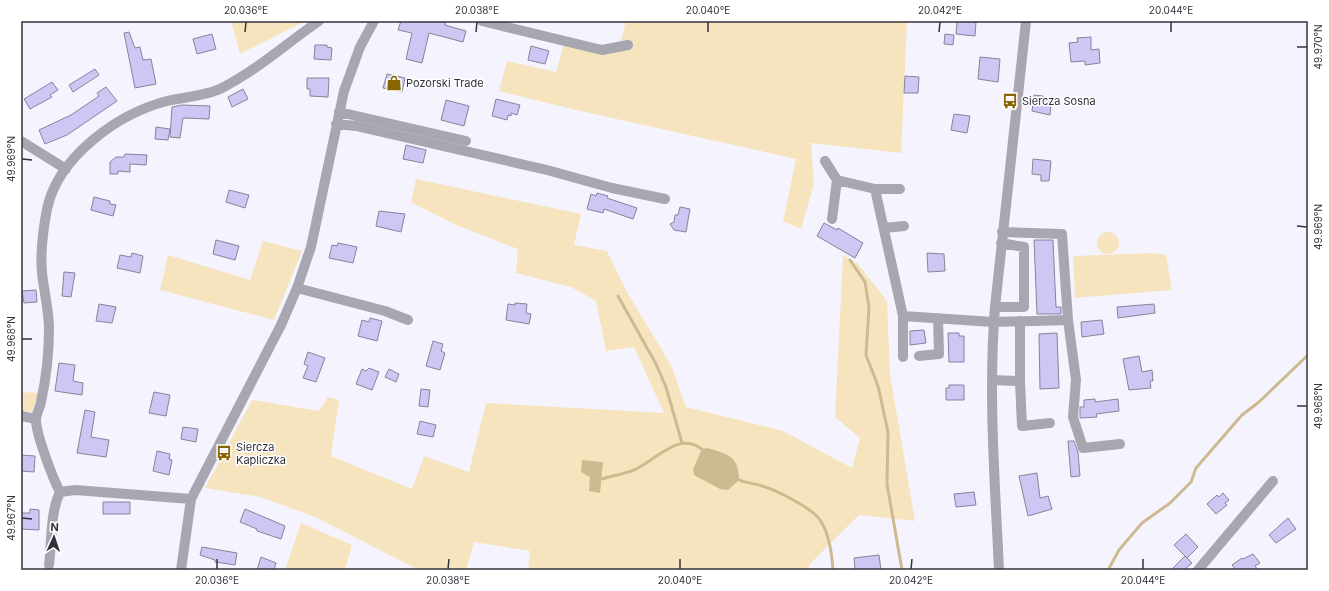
<svg xmlns="http://www.w3.org/2000/svg" width="1329" height="591" font-family="Inter,sans-serif">
  <style>
    .green { fill: #f6e4bf }
    .water { fill: #ceba90 }
    .lines { fill: none; stroke-linecap: round; stroke-linejoin: round }
    .stream { stroke: #ceba90; stroke-width: 3 }
    .building { fill: #ccc7f3; stroke: #86839a }
    .minor { stroke: #a7a6b1; stroke-width: 10 }
    .ticks { fill: none; stroke: #33323c; stroke-width: 1.5 }
    .labels { text-anchor: middle; dominant-baseline: central; stroke-width: 3; stroke-linejoin: round; paint-order: stroke }
    .poi-label { font-size: 11px; fill: #33323c; stroke: #fff; text-anchor: start }
    .neatline { fill: none; stroke: #33323c; stroke-width: 1.5 }
    .ticks-label { font-size: 10px; text-anchor: middle; fill: #33323c }
  </style>
  <rect width="100%" height="100%" fill="#f5f4fe"/>
  <path class="green" d="M 231,21 L 303,21 L 303,22 L 240,54 Z
    M 626,21 L 907,21 L 901,153 L 811,143 L 814,184 L 801,229 L 783,221 L 796,159 L 576,110 L 499,91 L 507,61 L 556,72 L 565,40 L 618,52 Z
    M 416,179 L 581,214 L 574,245 L 607,251 L 627,292 L 671,365 L 686,407 L 783,431 L 852,468 L 860,438 L 835,417 L 843,255 L 858,264 L 887,301 L 890,374 L 915,521 L 859,515 L 809,565 L 809,570 L 528,570 L 530,551 L 474,542 L 466,570 L 419,570 L 315,517 L 260,497 L 205,488 L 252,400 L 319,411 L 328,397 L 339,400 L 331,456 L 412,489 L 424,456 L 469,472 L 486,403 L 664,413 L 634,347 L 606,351 L 596,301 L 571,287 L 516,273 L 518,249 L 456,225 L 411,202 Z
    M1097 243a11 11 0 1 1 22 0a11 11 0 1 1-22 0Z
    M 263,241 L 302,251 L 274,320 L 160,290 L 168,255 L 250,280 Z
    M 1153,253 L 1166,255 L 1172,290 L 1075,298 L 1073,256 Z
    M 21,392 L 39,393 L 32,412 L 21,411 Z
    M 301,523 L 352,545 L 345,570 L 285,570 Z"/>
  <path class="water" d="M 707,448 C 728,454 739,456 739,480 L 728,490 L 720,489 L 694,475 L 693,469 L 702,449 Z
    M 582,460 L 603,462 L 600,493 L 589,491 L 590,477 L 581,472 Z"/>
  <g class="lines">
    <path class="stream" d="M 850,260 L 865,282 L 869,307 L 866,355 L 878,386 L 888,432 L 887,484 L 902,570
      M 618,296 L 656,364 L 666,387 L 682,443
      M 736,478 C 741,483 755,483 762,486 C 776,490 812,508 820,520 C 829,533 832,554 833,570
      M 602,479 C 613,475 628,474 638,468 C 659,457 681,430 704,451
      M 1108,570 L 1119,550 L 1142,523 L 1170,503 L 1191,482 L 1196,468 L 1242,415 L 1259,402 L 1308,355"/>
  </g>
  <path class="building" d="M 401,21 L 446,21 L 445,25 L 466,31 L 463,42 L 429,33 L 422,63 L 406,59 L 412,33 L 398,30 Z
    M 957,21 L 976,22 L 975,36 L 956,34 Z
    M 129,32 L 135,48 L 140,47 L 143,60 L 151,59 L 156,84 L 135,88 L 124,33 Z
    M 212,34 L 216,49 L 197,54 L 193,39 Z
    M 945,34 L 954,35 L 953,45 L 944,44 Z
    M 1091,37 L 1091,50 L 1099,49 L 1100,63 L 1085,65 L 1085,61 L 1071,62 L 1069,43 L 1078,42 L 1077,38 Z
    M 315,45 L 327,45 L 327,47 L 332,48 L 331,60 L 314,59 Z
    M 531,46 L 549,51 L 545,64 L 528,60 Z
    M 980,57 L 1000,59 L 998,82 L 978,79 Z
    M 95,69 L 99,75 L 73,92 L 69,85 Z
    M 387,74 L 405,78 L 402,92 L 383,88 Z
    M 905,76 L 919,77 L 918,93 L 904,93 Z
    M 307,78 L 329,78 L 328,97 L 310,96 L 310,89 L 307,89 Z
    M 52,82 L 58,90 L 50,95 L 52,97 L 30,109 L 24,99 Z
    M 106,87 L 117,101 L 67,135 L 45,144 L 39,130 L 71,115 L 99,96 L 97,93 Z
    M 243,89 L 248,99 L 232,107 L 228,97 Z
    M 1034,95 L 1043,96 L 1045,98 L 1045,101 L 1051,102 L 1050,115 L 1032,111 Z
    M 496,99 L 520,105 L 517,115 L 511,113 L 511,116 L 508,115 L 507,120 L 492,116 Z
    M 446,100 L 469,106 L 464,126 L 441,120 Z
    M 182,105 L 210,106 L 209,119 L 183,118 L 180,138 L 170,137 L 172,107 Z
    M 954,114 L 970,116 L 967,133 L 951,130 Z
    M 156,127 L 170,129 L 168,140 L 155,139 Z
    M 406,145 L 426,150 L 423,163 L 403,159 Z
    M 125,154 L 147,155 L 146,165 L 130,164 L 130,172 L 118,171 L 118,174 L 110,174 L 110,162 L 116,157 L 124,157 Z
    M 1033,159 L 1051,161 L 1049,181 L 1041,181 L 1041,175 L 1032,174 Z
    M 229,190 L 249,195 L 245,208 L 226,202 Z
    M 597,193 L 608,196 L 607,198 L 637,208 L 633,219 L 604,209 L 603,213 L 587,209 L 591,194 L 596,196 Z
    M 94,197 L 110,201 L 110,204 L 116,205 L 113,216 L 91,210 Z
    M 680,207 L 690,209 L 686,232 L 674,230 L 670,224 L 674,222 L 675,215 L 678,215 Z
    M 379,211 L 405,214 L 401,232 L 376,226 Z
    M 824,223 L 837,230 L 838,228 L 863,243 L 855,258 L 817,236 Z
    M 216,240 L 239,246 L 235,260 L 213,254 Z
    M 1034,240 L 1053,240 L 1056,307 L 1061,307 L 1061,314 L 1037,314 Z
    M 338,243 L 357,247 L 353,263 L 329,258 L 332,245 L 337,246 Z
    M 132,253 L 143,256 L 140,273 L 117,268 L 120,255 L 131,257 Z
    M 927,253 L 944,254 L 945,271 L 928,272 Z
    M 64,272 L 75,273 L 71,297 L 62,296 Z
    M 36,290 L 37,302 L 24,303 L 22,291 Z
    M 515,303 L 527,304 L 526,313 L 531,314 L 529,324 L 506,320 L 508,304 L 515,305 Z
    M 99,304 L 116,307 L 112,323 L 96,321 Z
    M 1154,304 L 1155,313 L 1118,318 L 1117,307 Z
    M 370,318 L 382,321 L 377,341 L 358,336 L 362,320 L 369,322 Z
    M 1102,320 L 1104,334 L 1082,337 L 1081,322 Z
    M 924,330 L 926,343 L 910,345 L 910,331 Z
    M 948,333 L 959,333 L 959,336 L 964,336 L 964,362 L 949,362 Z
    M 1057,333 L 1059,388 L 1040,389 L 1039,334 Z
    M 433,341 L 443,344 L 441,351 L 445,353 L 440,370 L 426,366 Z
    M 308,352 L 325,358 L 316,382 L 303,378 L 308,366 L 304,364 Z
    M 1139,356 L 1142,372 L 1152,370 L 1153,381 L 1150,381 L 1151,388 L 1129,390 L 1123,359 Z
    M 59,363 L 75,365 L 73,381 L 83,383 L 82,395 L 55,391 Z
    M 369,368 L 379,372 L 372,390 L 356,384 L 362,369 L 366,371 Z
    M 389,369 L 399,374 L 396,382 L 385,377 Z
    M 949,385 L 964,385 L 964,400 L 946,400 L 946,388 L 949,388 Z
    M 421,389 L 430,390 L 428,407 L 419,406 Z
    M 154,392 L 170,395 L 166,416 L 149,413 Z
    M 1095,399 L 1095,402 L 1118,399 L 1119,411 L 1096,414 L 1097,417 L 1080,418 L 1080,407 L 1084,407 L 1084,400 Z
    M 85,410 L 95,412 L 91,437 L 109,440 L 106,457 L 77,453 Z
    M 420,421 L 436,425 L 433,437 L 417,434 Z
    M 183,427 L 198,429 L 196,442 L 181,439 Z
    M 1068,441 L 1074,441 L 1078,452 L 1080,476 L 1071,477 Z
    M 157,451 L 170,454 L 169,459 L 172,460 L 169,475 L 153,471 Z
    M 21,455 L 35,456 L 34,472 L 21,471 Z
    M 1037,473 L 1040,498 L 1048,496 L 1052,509 L 1028,516 L 1019,476 Z
    M 974,492 L 976,505 L 956,507 L 954,494 Z
    M 1223,493 L 1229,500 L 1225,503 L 1227,505 L 1216,514 L 1207,504 L 1217,495 L 1219,497 Z
    M 103,502 L 130,502 L 130,514 L 103,514 Z
    M 30,509 L 39,510 L 39,530 L 21,529 L 21,513 L 30,513 Z
    M 245,509 L 285,526 L 281,539 L 257,531 L 257,529 L 240,522 Z
    M 1288,518 L 1296,529 L 1276,543 L 1269,535 Z
    M 1186,534 L 1198,547 L 1187,558 L 1174,545 Z
    M 202,547 L 237,553 L 235,565 L 215,562 L 215,560 L 200,555 Z
    M 1253,554 L 1260,563 L 1255,566 L 1258,570 L 1236,570 L 1232,565 L 1242,558 L 1243,559 Z
    M 879,555 L 881,570 L 855,570 L 854,558 Z
    M 1185,556 L 1192,563 L 1184,570 L 1171,570 Z
    M 261,557 L 276,563 L 274,570 L 257,570 Z"/>
  <g class="lines">
    <path class="minor" d="M 482,21 L 602,50 L 628,45
      M 339,112 L 466,141
      M 336,124 L 356,126 L 547,170 L 612,188 L 665,199
      M 21,141 L 66,169
      M 825,161 L 837,180
      M 875,189 L 900,189
      M 832,219 L 837,180 L 875,189 L 903,316 L 993,322 L 1068,320 L 1062,234 L 1002,232
      M 884,228 L 904,226
      M 297,288 L 385,311 L 408,320
      M 995,307 L 1024,307 L 1024,247 L 1001,243
      M 1068,320 L 1076,380 L 1073,417 L 1083,448 L 1120,444
      M 919,356 L 939,354 L 938,318
      M 903,357 L 903,316
      M 992,380 L 1020,381 L 1020,321
      M 1020,381 L 1022,426 L 1050,423
      M 21,416 L 36,419
      M 191,499 L 75,490 L 60,492 C 53,479 36,434 36,420 C 36,414 40,408 41,402 C 46,379 49,353 49,329 C 49,310 44,292 42,273 C 40,252 43,230 47,209 C 58,157 117,114 167,101 C 184,97 206,96 222,88 C 257,70 287,43 319,21
      M 49,565 C 52,541 50,513 60,492
      M 181,570 L 191,499 L 281,325 L 297,288 L 311,247 L 344,91 L 360,47 L 374,21
      M 999,570 C 995,482 988,394 995,307 L 1026,21
      M 1198,570 L 1273,481"/>
  </g>
  <path class="ticks" d="M 245,32 L 246,22M 476,32 L 477,22M 708,32 L 708,22M 939,32 L 940,22M 1171,32 L 1171,22M 1297,47 L 1307,47M 22,159 L 32,160M 1297,226 L 1307,227M 22,339 L 32,339M 1297,406 L 1307,406M 22,518 L 32,519M 217,569 L 217,559M 448,569 L 449,559M 680,569 L 680,559M 911,569 L 912,559M 1143,569 L 1143,559"/>
  <defs>
    <symbol id="shop-bare" viewBox="-9 -9 18 18"><path d="M-5-2.5h2.3a2.7 3.5 0 0 1 5.4 0H5L5.5 6h-11ZM-1.5-2.5h3a1.5 2.3 0 0 0-3 0Z" fill="#876500" stroke="#fff" stroke-width="2.5" paint-order="stroke"/></symbol>
    <symbol id="bus-bare" viewBox="-9 -9 18 18"><path d="M-5-6H5V4H4V6H2V4H-2V6H-4V4H-5ZM-3.5-4V0h7V-4ZM-3.5 1.2v1.5H-2V1.2ZM2 1.2v1.5H3.5V1.2Z" fill="#876500" stroke="#fff" stroke-width="2.5" paint-order="stroke"/></symbol>
  </defs>
  <g fill-rule="evenodd">
    <use href="#shop-bare" x="383" y="72" width="22" height="22"/>
    <use href="#bus-bare" x="999" y="90" width="22" height="22"/>
    <use href="#bus-bare" x="213" y="442" width="22" height="22"/>
  </g>
  <g class="labels">
    <g class="poi-label">
      <text x="406" y="83">Pozorski Trade</text>
      <text x="1022" y="101">Siercza Sosna</text>
      <text x="236" y="447">Siercza<tspan x="236" dy="13">Kapliczka</tspan></text>
    </g>
  </g>
  <rect width="1329" height="591" fill="none" stroke="#ffffff" stroke-width="44"/>
  <g transform="translate(54 537) rotate(3)" stroke="#ffffff" stroke-width="3" paint-order="stroke">
  <path d="M0-3L7 15L0 10L-7 15Z" fill="#33323c"/>
  <text y="-6" font-size="11" font-weight="bold" text-anchor="middle" fill="#33323c">N</text>
  </g>
  <rect x="22" y="22" width="1285" height="547" class="neatline"/>
  <g class="ticks-label">
    <text x="246" y="14">20.036°E</text>
    <text x="477" y="14">20.038°E</text>
    <text x="708" y="14">20.040°E</text>
    <text x="940" y="14">20.042°E</text>
    <text x="1171" y="14">20.044°E</text>
    <text transform="translate(1318 47) rotate(-90)" y="4">49.970°N</text>
    <text transform="translate(11 159) rotate(-90)" y="4">49.969°N</text>
    <text transform="translate(1318 227) rotate(-90)" y="4">49.969°N</text>
    <text transform="translate(11 339) rotate(-90)" y="4">49.968°N</text>
    <text transform="translate(1318 406) rotate(-90)" y="4">49.968°N</text>
    <text transform="translate(11 518) rotate(-90)" y="4">49.967°N</text>
    <text x="217" y="584">20.036°E</text>
    <text x="448" y="584">20.038°E</text>
    <text x="680" y="584">20.040°E</text>
    <text x="911" y="584">20.042°E</text>
    <text x="1143" y="584">20.044°E</text>
  </g>
</svg>
